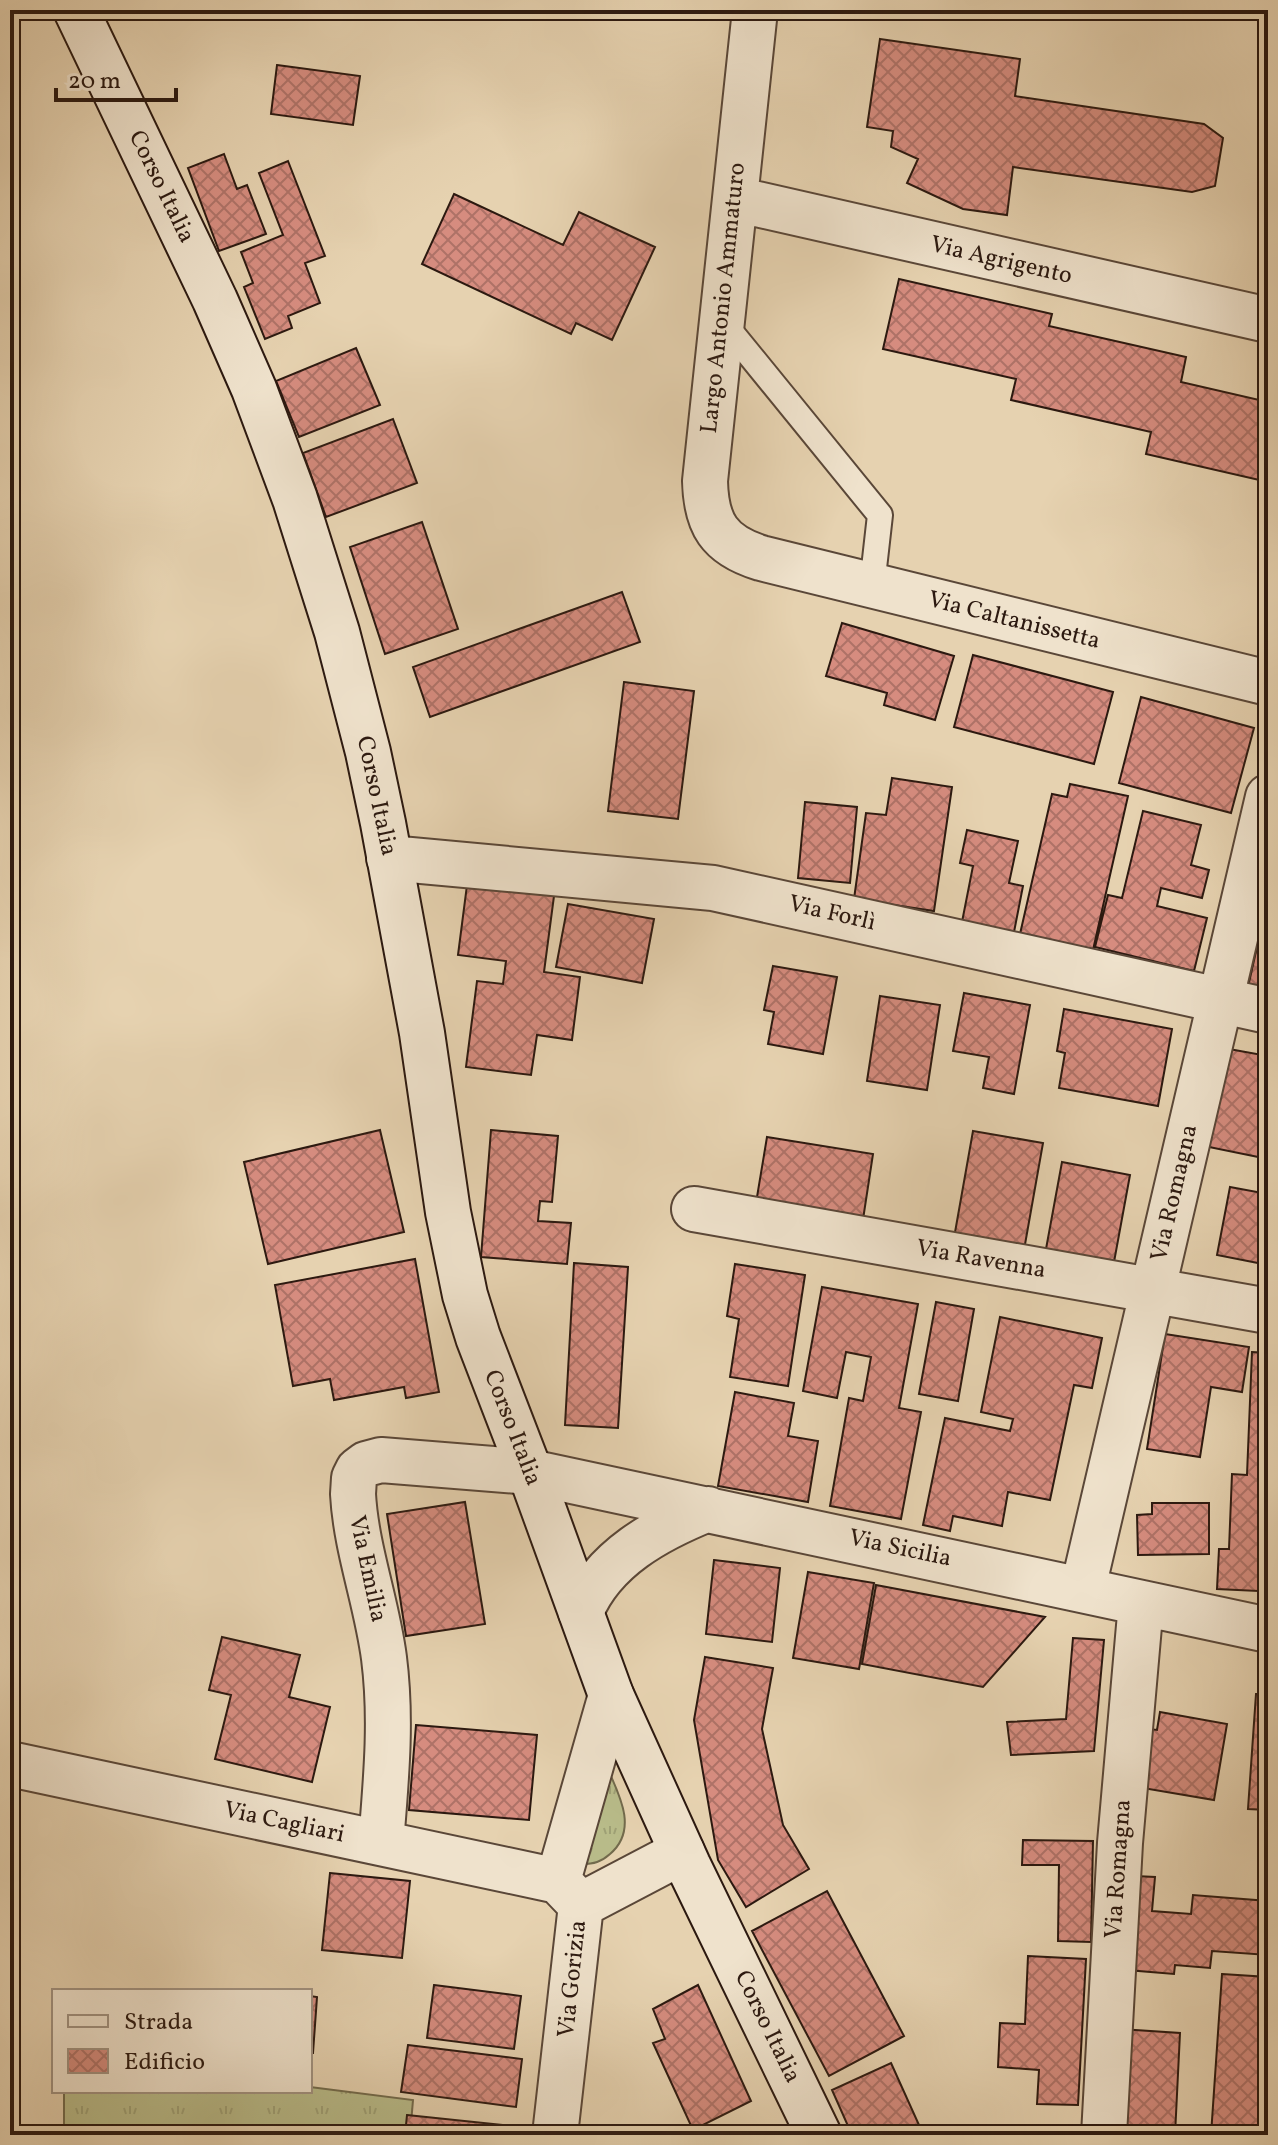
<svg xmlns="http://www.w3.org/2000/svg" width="1278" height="2145" font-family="Vollkorn,serif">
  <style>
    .grass { fill: url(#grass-tufts); stroke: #726a4c; stroke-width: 2 }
    .building { fill: url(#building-cross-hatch); stroke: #2c1910; stroke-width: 2 }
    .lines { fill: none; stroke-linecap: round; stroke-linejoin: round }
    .lane-casing { stroke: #5a4738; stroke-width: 28 }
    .street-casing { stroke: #5a4738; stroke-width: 48 }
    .secondary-casing { stroke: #2c1910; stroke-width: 48 }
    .lane { stroke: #efe2cc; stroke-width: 24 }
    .street { stroke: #efe2cc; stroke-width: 44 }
    .secondary { stroke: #efe2cc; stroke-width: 44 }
    .labels { text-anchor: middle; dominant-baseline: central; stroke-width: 7; stroke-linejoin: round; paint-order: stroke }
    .street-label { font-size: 24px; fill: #2c1910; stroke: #efe2cc }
  </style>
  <defs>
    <pattern id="grass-tufts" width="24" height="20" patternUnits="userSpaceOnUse" patternTransform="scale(2)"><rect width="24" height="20" fill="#b8bb89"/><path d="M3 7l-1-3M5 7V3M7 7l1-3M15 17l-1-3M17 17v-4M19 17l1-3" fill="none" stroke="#9ea075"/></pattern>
    <pattern id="building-cross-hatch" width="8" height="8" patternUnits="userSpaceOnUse" patternTransform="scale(2)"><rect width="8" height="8" fill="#d68c7f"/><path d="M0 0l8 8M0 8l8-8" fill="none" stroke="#ae7267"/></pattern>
  </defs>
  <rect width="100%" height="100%" fill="#e6d2b0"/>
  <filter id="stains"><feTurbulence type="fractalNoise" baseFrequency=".0025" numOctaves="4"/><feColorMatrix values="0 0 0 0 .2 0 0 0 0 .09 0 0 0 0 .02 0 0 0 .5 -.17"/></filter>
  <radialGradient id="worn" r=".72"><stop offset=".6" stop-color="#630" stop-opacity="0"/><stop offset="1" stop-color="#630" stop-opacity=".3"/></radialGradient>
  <path class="grass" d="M 602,1756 C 614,1786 642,1827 610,1854 C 601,1862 594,1864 582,1864 Z
    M 310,2087 L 413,2100 L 410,2135 L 64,2135 L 64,2091 L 310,2091 Z"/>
  <path class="building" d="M 880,39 L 1020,59 L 1015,96 L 1204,124 L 1223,138 L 1215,186 L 1192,192 L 1013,167 L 1007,215 L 963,209 L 907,183 L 918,159 L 891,147 L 893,131 L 867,127 Z
    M 277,65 L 360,76 L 353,125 L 271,114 Z
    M 224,154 L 237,189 L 247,185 L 266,234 L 219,251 L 188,168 Z
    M 288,161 L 325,256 L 305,263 L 320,303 L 288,316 L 292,328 L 265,339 L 244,287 L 253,283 L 241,252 L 283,235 L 259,173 Z
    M 454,194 L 563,245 L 579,212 L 655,247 L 612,340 L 576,323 L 571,334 L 422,264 Z
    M 899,279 L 1052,314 L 1049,326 L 1186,357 L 1181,382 L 1268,402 L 1268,482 L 1146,454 L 1151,432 L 1011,400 L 1016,379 L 883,349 Z
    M 356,348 L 380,405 L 299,437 L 276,381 Z
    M 393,419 L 417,483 L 326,517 L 303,453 Z
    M 422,522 L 458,629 L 385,654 L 350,547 Z
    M 622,592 L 640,642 L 430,717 L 413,667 Z
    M 842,623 L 954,656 L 935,720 L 884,705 L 887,693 L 826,676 Z
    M 973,655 L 1113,692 L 1094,764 L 954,727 Z
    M 624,682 L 694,691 L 678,819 L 608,811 Z
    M 1141,697 L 1254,728 L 1231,813 L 1119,783 Z
    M 892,778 L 952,787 L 934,911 L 854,899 L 866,813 L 886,815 Z
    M 1070,784 L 1128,796 L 1093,950 L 1020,934 L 1052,794 L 1067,797 Z
    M 805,802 L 857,807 L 850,883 L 798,878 Z
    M 1143,811 L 1201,825 L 1191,865 L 1209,870 L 1202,898 L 1161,888 L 1157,906 L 1207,918 L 1194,971 L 1095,947 L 1108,895 L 1122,898 Z
    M 967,830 L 1018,841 L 1009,883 L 1023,886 L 1014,932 L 962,922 L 973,866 L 960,863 Z
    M 467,885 L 554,896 L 544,972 L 580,977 L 572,1040 L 537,1035 L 531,1075 L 466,1067 L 477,981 L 503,984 L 506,961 L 458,955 Z
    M 1268,898 L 1268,991 L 1248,987 Z
    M 568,904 L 654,919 L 642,983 L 556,967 Z
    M 773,966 L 837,977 L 823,1054 L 768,1044 L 774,1012 L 764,1010 Z
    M 964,993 L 1030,1005 L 1014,1094 L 983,1088 L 989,1057 L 953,1051 Z
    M 880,996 L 940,1005 L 927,1090 L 867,1081 Z
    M 1064,1009 L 1172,1029 L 1158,1106 L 1059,1088 L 1065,1053 L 1057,1051 Z
    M 1229,1049 L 1268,1056 L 1268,1159 L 1209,1147 Z
    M 380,1130 L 404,1232 L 268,1264 L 244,1162 Z
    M 491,1130 L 558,1136 L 552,1202 L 540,1201 L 538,1221 L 571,1223 L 567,1264 L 481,1257 Z
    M 973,1131 L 1043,1143 L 1024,1250 L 954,1238 Z
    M 767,1137 L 873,1154 L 862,1226 L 755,1209 Z
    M 1062,1162 L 1130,1175 L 1114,1262 L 1046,1249 Z
    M 1230,1187 L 1268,1194 L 1268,1265 L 1217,1255 Z
    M 415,1259 L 439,1392 L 406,1398 L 404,1387 L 334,1400 L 330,1379 L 293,1386 L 275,1285 Z
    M 574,1263 L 628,1267 L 618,1428 L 565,1425 Z
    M 735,1264 L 805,1275 L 788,1386 L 730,1377 L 739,1319 L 727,1316 Z
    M 822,1287 L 918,1304 L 899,1408 L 921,1412 L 901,1519 L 830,1506 L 849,1398 L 863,1401 L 871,1357 L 846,1352 L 837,1398 L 803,1391 Z
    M 936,1302 L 974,1309 L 958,1401 L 919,1394 Z
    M 1000,1317 L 1102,1338 L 1092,1388 L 1074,1385 L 1050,1500 L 1008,1492 L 1002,1526 L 953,1516 L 950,1531 L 923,1525 L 945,1418 L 1010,1431 L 1013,1419 L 981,1412 Z
    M 1165,1334 L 1249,1347 L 1242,1392 L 1211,1387 L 1200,1457 L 1147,1449 Z
    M 1252,1352 L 1268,1353 L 1268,1494 L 1262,1494 L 1258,1591 L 1217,1589 L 1219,1549 L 1229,1549 L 1232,1474 L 1247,1475 Z
    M 735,1392 L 794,1403 L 788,1436 L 818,1441 L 808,1502 L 718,1486 Z
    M 465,1502 L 485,1624 L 406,1636 L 387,1514 Z
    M 1152,1503 L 1209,1503 L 1209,1554 L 1138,1555 L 1137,1515 L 1152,1514 Z
    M 714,1560 L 780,1568 L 772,1642 L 706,1634 Z
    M 808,1572 L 874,1583 L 859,1669 L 793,1658 Z
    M 876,1585 L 1045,1617 L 983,1687 L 862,1664 Z
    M 222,1637 L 300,1655 L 289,1697 L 330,1707 L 312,1782 L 215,1759 L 231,1695 L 209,1690 Z
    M 1073,1638 L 1104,1640 L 1094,1751 L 1011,1755 L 1007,1722 L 1066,1719 Z
    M 705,1657 L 773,1668 L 762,1729 L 783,1825 L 809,1869 L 746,1907 L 718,1860 L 694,1720 Z
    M 1256,1694 L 1268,1694 L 1268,1810 L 1248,1809 Z
    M 1160,1712 L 1227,1724 L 1214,1800 L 1131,1786 L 1142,1728 L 1157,1730 Z
    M 416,1725 L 537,1735 L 529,1820 L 409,1810 Z
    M 1023,1840 L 1093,1841 L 1091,1942 L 1058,1941 L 1059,1865 L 1022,1865 Z
    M 330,1873 L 410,1881 L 402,1958 L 322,1950 Z
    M 1135,1876 L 1155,1877 L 1152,1911 L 1191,1914 L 1193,1895 L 1268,1901 L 1268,1955 L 1212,1951 L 1210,1968 L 1175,1965 L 1174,1974 L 1127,1970 Z
    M 827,1891 L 904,2036 L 829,2076 L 752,1931 Z
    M 1028,1956 L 1086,1959 L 1078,2105 L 1037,2104 L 1039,2070 L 998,2067 L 1000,2023 L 1025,2024 Z
    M 1222,1974 L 1268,1977 L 1268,2135 L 1211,2135 Z
    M 434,1985 L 521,1996 L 514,2049 L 427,2038 Z
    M 698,1985 L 751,2101 L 693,2130 L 653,2043 L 665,2039 L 653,2009 Z
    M 310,1996 L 317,1997 L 313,2053 L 310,2053 Z
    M 1120,2029 L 1180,2033 L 1175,2135 L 1115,2135 Z
    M 408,2045 L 522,2059 L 516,2107 L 401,2092 Z
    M 891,2063 L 919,2125 L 897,2135 L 852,2135 L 832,2090 Z
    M 407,2115 L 513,2126 L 512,2135 L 405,2135 Z
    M 1040,2128 L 1075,2128 L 1075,2135 L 1040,2135 Z"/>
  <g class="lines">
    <defs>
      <path id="lane" d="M 722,321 L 880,515 L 872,586"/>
      <path id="street" d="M 755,10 L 705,481 C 706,524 719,545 761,558 L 1268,683
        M 735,199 L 1268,320
        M 389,858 L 713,888 L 1268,1011
        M 694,1209 L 1268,1311
        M 1083,1588 L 1268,797
        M 581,1612 C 603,1558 658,1529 708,1509
        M 10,1764 L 558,1881
        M 381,1843 C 386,1781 392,1720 384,1658 C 377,1603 356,1549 353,1494 L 354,1478 L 358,1470 L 366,1464 L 381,1460 L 530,1472 L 1268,1630
        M 581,1905 L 682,1852
        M 555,2135 L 581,1905 L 558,1881 L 611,1695
        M 1104,2135 L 1120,1843 L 1141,1603"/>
      <path id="secondary" d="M 76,10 L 215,300 L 254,389 L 295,499 L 337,632 L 368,752 L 383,823 L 422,1033 L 448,1212 L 465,1295 L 478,1337 L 530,1472 L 611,1695 L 688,1865 L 819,2135"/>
    </defs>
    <use href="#lane" class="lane-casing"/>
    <use href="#street" class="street-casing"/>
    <use href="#secondary" class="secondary-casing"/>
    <use href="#lane" class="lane"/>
    <use href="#street" class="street"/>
    <use href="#secondary" class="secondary"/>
  </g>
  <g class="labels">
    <g class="street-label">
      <text transform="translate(161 187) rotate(64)">Corso Italia</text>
      <text transform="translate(1001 261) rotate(13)">Via Agrigento</text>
      <text transform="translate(724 298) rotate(-84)">Largo Antonio Ammaturo</text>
      <text transform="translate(1014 621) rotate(14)">Via Caltanissetta</text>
      <text transform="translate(376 796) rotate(78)">Corso Italia</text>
      <text transform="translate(832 914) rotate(13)">Via Forlì</text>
      <text transform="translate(1175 1193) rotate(-77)">Via Romagna</text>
      <text transform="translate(981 1260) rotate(10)">Via Ravenna</text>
      <text transform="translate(512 1428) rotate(69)">Corso Italia</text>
      <text transform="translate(900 1549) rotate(12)">Via Sicilia</text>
      <text transform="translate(367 1569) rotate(78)">Via Emilia</text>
      <text transform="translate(284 1823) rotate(12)">Via Cagliari</text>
      <text transform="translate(1119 1869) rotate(-86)">Via Romagna</text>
      <text transform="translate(573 1979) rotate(-84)">Via Gorizia</text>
      <text transform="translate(767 2027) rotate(64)">Corso Italia</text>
    </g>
  </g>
  <rect width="1278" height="2145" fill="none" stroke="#e6d2b0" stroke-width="40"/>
  <rect x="12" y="12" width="1254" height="2121" fill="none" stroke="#2c1910" stroke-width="4"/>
  <rect x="20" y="20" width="1238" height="2105" fill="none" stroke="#2c1910" stroke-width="2"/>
  <rect x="52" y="1989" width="260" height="104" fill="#efe2cc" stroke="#a19281" stroke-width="2"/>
  <rect x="68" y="2015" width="40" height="12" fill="#efe2cc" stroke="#a19281" stroke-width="2"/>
  <text x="124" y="2029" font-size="24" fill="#2c1910">Strada</text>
  <rect x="68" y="2049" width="40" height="24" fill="url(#building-cross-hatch)" stroke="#a19281" stroke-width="2"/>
  <text x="124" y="2069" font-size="24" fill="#2c1910">Edificio</text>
  <path d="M56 88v12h120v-12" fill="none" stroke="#2c1910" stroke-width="4"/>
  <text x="68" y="88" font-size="24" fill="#2c1910" stroke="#efe2cc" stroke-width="6" paint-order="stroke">20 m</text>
  <rect width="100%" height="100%" filter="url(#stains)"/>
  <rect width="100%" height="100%" fill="url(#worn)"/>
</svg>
